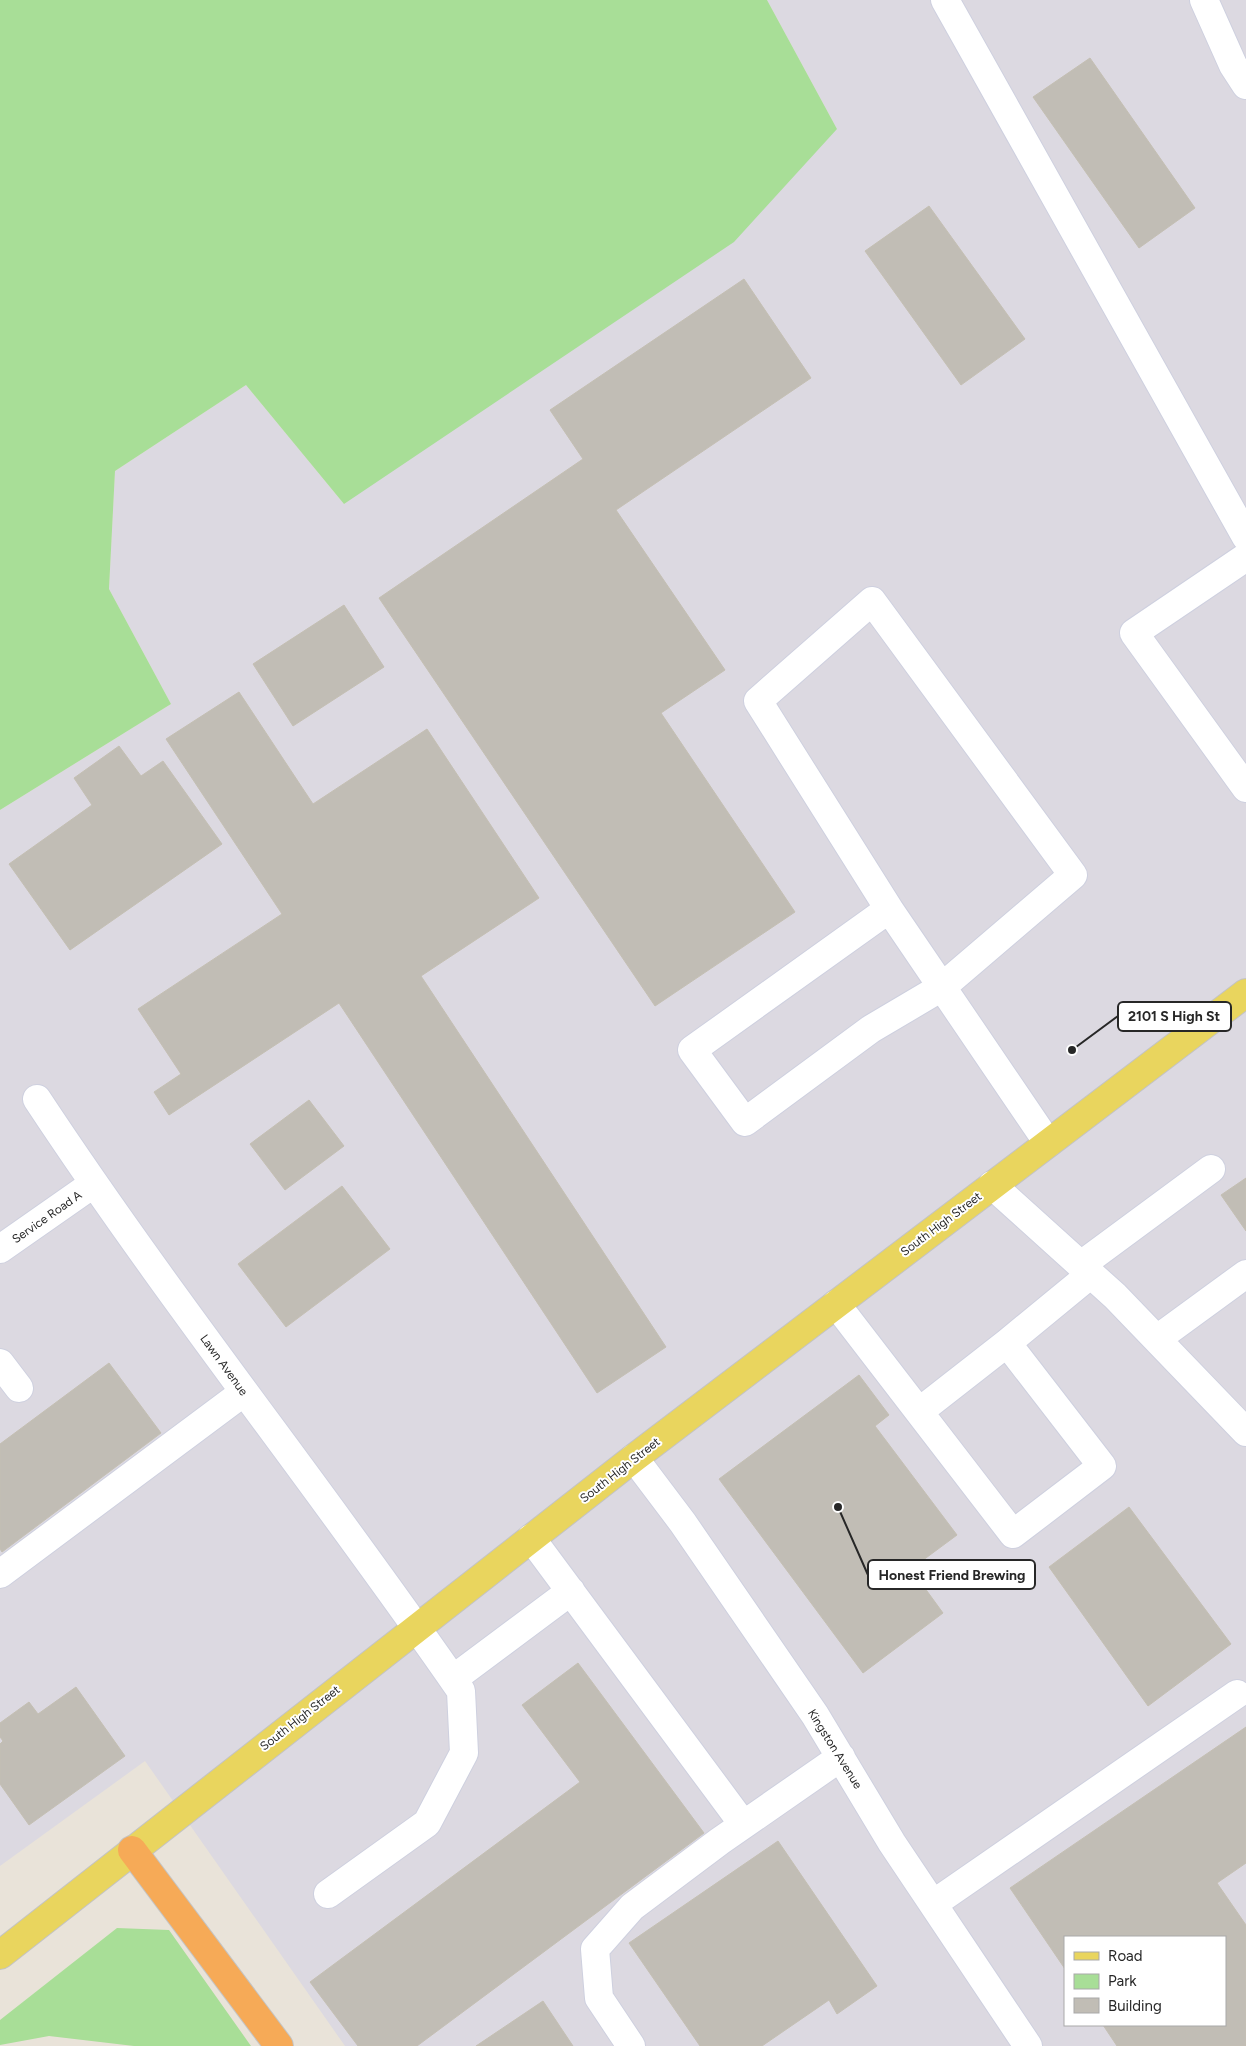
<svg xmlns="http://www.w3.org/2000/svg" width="1246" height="2046" font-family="Figtree,sans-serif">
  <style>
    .industrial { fill: #dcd9e1; fill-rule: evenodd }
    .green { fill: #a8de97 }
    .building { fill: #c1bdb5; stroke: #c4bfb3 }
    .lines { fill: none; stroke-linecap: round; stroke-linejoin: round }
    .minor-casing { stroke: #ced0df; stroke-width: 30 }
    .major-casing { stroke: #c3c3c3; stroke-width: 30 }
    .highway-casing { stroke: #c3c3c3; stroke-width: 30 }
    .minor { stroke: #fff; stroke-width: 28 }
    .major { stroke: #e9d55e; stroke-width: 28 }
    .highway { stroke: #f6aa57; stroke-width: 28 }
    .labels { text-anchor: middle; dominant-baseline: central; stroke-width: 4; stroke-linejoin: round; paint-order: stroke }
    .street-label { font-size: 12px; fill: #272727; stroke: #fff }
    .leader { fill: none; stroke: #272727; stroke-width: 2 }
    .callout-dot { fill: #272727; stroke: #fff; stroke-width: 2 }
    .callout { fill: #fff; stroke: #272727; stroke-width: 2 }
    .callout-label { font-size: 14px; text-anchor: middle; font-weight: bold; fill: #272727 }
  </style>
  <rect width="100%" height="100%" fill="#e9e3d9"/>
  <path class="industrial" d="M 767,0 L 1246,0 L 1246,2046 L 345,2046 L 145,1761 L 0,1866 L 0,810 L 171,704 L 109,589 L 115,471 L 246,385 L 344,504 L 837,129 ZM 1065,1937 L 1225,1937 L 1225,2025 L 1065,2025 Z"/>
  <path class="green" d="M 0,0 L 767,0 L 837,129 L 734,242 L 344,504 L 246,385 L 115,471 L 109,589 L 171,704 L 0,810 Z
    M 117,1928 L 169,1930 L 251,2046 L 134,2046 L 49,2036 L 0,2045 L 0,2020 Z"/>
  <path class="building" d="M 1090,58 L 1195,208 L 1139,248 L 1033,97 Z
    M 929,206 L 1025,339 L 961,385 L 865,251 Z
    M 744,279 L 811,378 L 616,510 L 725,670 L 661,713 L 795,912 L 655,1006 L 379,598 L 583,459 L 550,410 Z
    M 344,605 L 384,667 L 293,726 L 253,664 Z
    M 239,692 L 313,804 L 427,729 L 539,898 L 421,976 L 666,1347 L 597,1393 L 339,1003 L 169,1115 L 154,1092 L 181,1074 L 138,1009 L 282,914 L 166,739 Z
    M 119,746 L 141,776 L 163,761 L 222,844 L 70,950 L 9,864 L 92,805 L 74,778 Z
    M 309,1100 L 344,1146 L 285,1190 L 250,1144 Z
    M 1246,1178 L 1246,1231 L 1221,1195 Z
    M 342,1186 L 390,1249 L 286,1327 L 238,1264 Z
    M 109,1363 L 161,1433 L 2,1552 L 0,1549 L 0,1444 Z
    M 859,1375 L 889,1415 L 875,1426 L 957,1535 L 911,1569 L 943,1613 L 863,1673 L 719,1479 Z
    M 1129,1507 L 1231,1644 L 1148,1706 L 1049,1567 Z
    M 578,1663 L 704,1833 L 417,2046 L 358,2046 L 310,1982 L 580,1782 L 522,1705 Z
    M 76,1687 L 125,1756 L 29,1825 L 0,1784 L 0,1744 L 3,1741 L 0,1737 L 0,1723 L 29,1702 L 38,1714 Z
    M 1246,1727 L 1246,1863 L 1217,1883 L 1246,1925 L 1246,2046 L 1117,2046 L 1103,2025 L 1225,2025 L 1225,1937 L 1065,1937 L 1065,1969 L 1010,1888 Z
    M 778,1841 L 877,1986 L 837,2014 L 829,2000 L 762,2046 L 700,2046 L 629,1943 Z
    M 543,2001 L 573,2046 L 476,2046 Z"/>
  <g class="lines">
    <defs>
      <path id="minor" d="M 945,0 L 1246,537
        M 1204,0 L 1233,65 L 1246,85
        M 1246,557 L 1134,633 L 1246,788
        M 889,909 L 758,701 L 872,601 L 1073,875 L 942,987 L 871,1029 L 745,1122 L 692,1050 L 889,909 L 1048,1143
        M 37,1099 C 171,1302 323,1491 461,1691 L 464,1753 L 427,1823 L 328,1894
        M 992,1185 L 1115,1296 L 1246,1432
        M 0,1249 L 93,1184
        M 1081,1265 L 1211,1169
        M 836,1304 L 1013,1534 L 1102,1466 L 1007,1343 L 920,1411
        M 1157,1339 L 1246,1274
        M 1007,1343 L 1091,1274
        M 0,1363 L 19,1388
        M 634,1458 L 683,1523 L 815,1715 L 892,1843 L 1028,2046
        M 531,1538 L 743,1824
        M 0,1574 L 244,1392
        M 453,1679 L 571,1591
        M 933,1904 L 1237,1694
        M 631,2046 L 599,1998 L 595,1949 L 632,1907 L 720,1841 L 841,1757"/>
      <path id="major" d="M 0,1955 L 634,1458 L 1246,993"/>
      <path id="highway" d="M 132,1850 L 279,2046"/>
    </defs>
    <use href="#minor" class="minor-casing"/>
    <use href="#major" class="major-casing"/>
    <use href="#highway" class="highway-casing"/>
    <use href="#minor" class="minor"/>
    <use href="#major" class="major"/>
    <use href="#highway" class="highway"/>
  </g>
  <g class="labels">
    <g class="street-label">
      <text transform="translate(47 1217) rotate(-35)">Service Road A</text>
      <text transform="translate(941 1224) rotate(-37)">South High Street</text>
      <text transform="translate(224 1365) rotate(54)">Lawn Avenue</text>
      <text transform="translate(620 1470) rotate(-38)">South High Street</text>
      <text transform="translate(300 1718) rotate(-38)">South High Street</text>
      <text transform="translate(835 1749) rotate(58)">Kingston Avenue</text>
    </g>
  </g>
  <path class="leader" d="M1072 1050L1118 1016M838 1507L868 1575"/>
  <g class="callout-dot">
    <circle cx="1072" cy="1050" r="5"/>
    <circle cx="838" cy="1507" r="5"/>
  </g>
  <g class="callout">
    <rect x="1118" y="1002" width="113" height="29" rx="5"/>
    <rect x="868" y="1560" width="167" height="29" rx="5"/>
  </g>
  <g class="callout-label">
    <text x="1174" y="1021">2101 S High St</text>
    <text x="952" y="1580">Honest Friend Brewing</text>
  </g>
  <rect x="1064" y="1936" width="162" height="90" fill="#ffffff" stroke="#a9a9a9"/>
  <rect x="1074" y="1952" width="25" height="8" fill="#e9d55e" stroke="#a9a9a9"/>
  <text x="1108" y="1961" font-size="15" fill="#272727">Road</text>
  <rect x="1074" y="1974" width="25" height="15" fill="#a8de97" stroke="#a9a9a9"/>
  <text x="1108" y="1986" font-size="15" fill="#272727">Park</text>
  <rect x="1074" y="1998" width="25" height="15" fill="#c1bdb5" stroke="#a9a9a9"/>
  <text x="1108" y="2011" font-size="15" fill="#272727">Building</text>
</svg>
